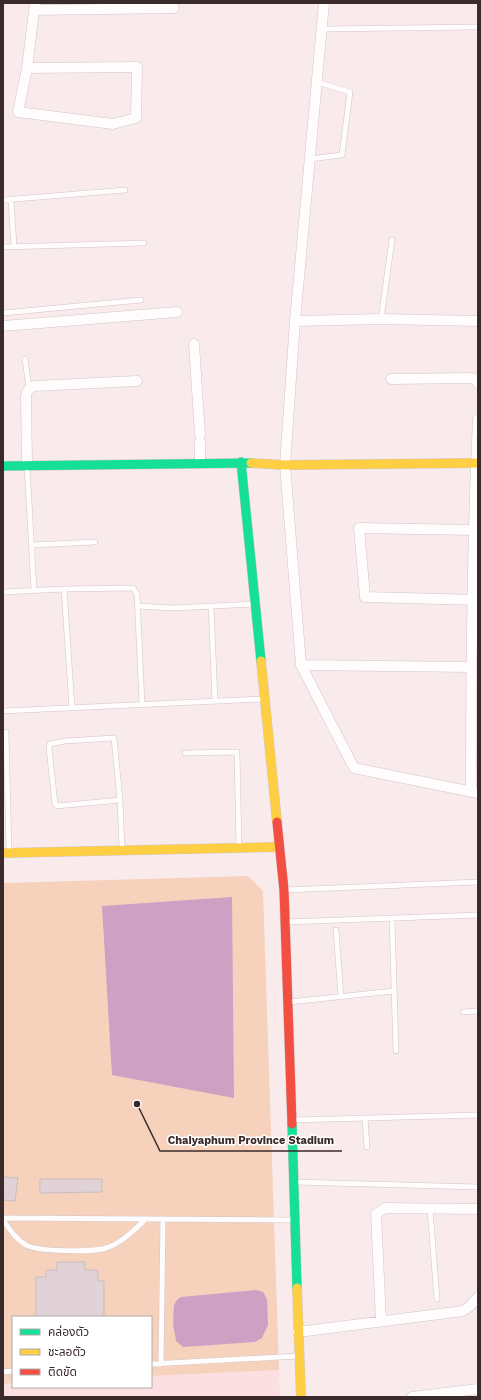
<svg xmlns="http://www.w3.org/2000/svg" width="481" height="1400" font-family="'Work Sans','Noto Sans Thai',sans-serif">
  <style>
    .built { fill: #fcdfe1 }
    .green { fill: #f6d2bc }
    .water { fill: #cca1c4 }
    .building { fill: #e0d2d6; stroke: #c9bcbf }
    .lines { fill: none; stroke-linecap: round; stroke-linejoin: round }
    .lane-casing { stroke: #d3c5c6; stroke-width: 6 }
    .street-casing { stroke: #d3c5c6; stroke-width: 11 }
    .fast-casing { stroke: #d3c5c6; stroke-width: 10 }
    .slow-casing { stroke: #d3c5c6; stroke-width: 10 }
    .jam-casing { stroke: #d3c5c6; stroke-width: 10 }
    .lane { stroke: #fefcfc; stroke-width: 5 }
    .street { stroke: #fefcfc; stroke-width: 10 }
    .fast { stroke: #16e098; stroke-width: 9 }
    .slow { stroke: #ffcf43; stroke-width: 9 }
    .jam { stroke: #f24e42; stroke-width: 9 }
    .leader { fill: none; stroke: #3a2a2b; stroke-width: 1.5 }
    .callout-dot { fill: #3a2a2b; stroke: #fff; stroke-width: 1.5 }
    .callout-label { font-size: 11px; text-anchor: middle; font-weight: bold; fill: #3a2a2b; stroke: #fff; stroke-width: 3; stroke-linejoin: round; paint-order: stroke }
  </style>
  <rect width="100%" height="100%" fill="#f9ebec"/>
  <path class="built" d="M 279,1370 L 280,1397 L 3,1397 L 3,1384 L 13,1383 L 13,1387 L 151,1387 L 151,1376 Z"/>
  <path class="green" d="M 248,876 L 263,891 L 279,1370 L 151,1376 L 151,1317 L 13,1317 L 13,1383 L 3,1384 L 3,883 Z"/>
  <path class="water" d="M 232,897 L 234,1098 L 112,1075 L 102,906 Z
    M 256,1290 L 263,1292 L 267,1299 L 268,1325 L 262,1338 L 255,1342 L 183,1347 L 176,1341 L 173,1324 L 174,1305 L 177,1300 L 181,1297 Z"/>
  <path class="building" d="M 3,1177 L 18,1178 L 15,1201 L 3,1200 Z
    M 40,1179 L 102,1179 L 102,1192 L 40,1193 Z
    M 57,1262 L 85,1262 L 85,1270 L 98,1270 L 98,1281 L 104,1281 L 104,1317 L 36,1317 L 36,1277 L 46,1277 L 46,1270 L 57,1270 Z"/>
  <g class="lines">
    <defs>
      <path id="lane" d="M 322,29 L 478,27
        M 310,159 L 342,155 L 350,92 L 317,82
        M 11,199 L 14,247
        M 3,200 L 125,190
        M 3,247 L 144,243
        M 3,313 L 141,300
        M 381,319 L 392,240
        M 25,359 L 29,388
        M 27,466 L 34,591
        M 32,545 L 95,542
        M 64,589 L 72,708
        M 3,592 L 64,589 L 133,588 L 137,594 L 142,704
        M 137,606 L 173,608 L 254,604
        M 211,606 L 215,701
        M 3,711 L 264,699
        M 6,732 L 9,852
        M 185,753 L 237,752 L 239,847
        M 120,800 L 57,806 L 55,804 L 49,748 L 50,744 L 65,741 L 114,738 L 120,800 L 122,849
        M 285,890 L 478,882
        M 392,918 L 396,1051
        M 285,922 L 478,915
        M 336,930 L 341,997
        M 289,1002 L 394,991
        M 463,1012 L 478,1011
        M 365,1118 L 367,1147
        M 293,1120 L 478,1115
        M 294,1182 L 478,1187
        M 430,1209 L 437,1299
        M 3,1218 L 294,1220
        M 3,1220 C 10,1230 16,1239 26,1245 C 37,1252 93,1252 106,1248 C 122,1243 134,1230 146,1219
        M 151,1364 L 298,1356
        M 161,1364 L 163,1219
        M 3,1372 L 13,1371"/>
      <path id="street" d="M 324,3 L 295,321 L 285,465 L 301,665 L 354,768 L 478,793
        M 34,10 L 174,8
        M 27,68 L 137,67 L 136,118 L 113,124 L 18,112 L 27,68 L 35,3
        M 295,321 L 381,319 L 478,321
        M 3,326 L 177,312
        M 194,344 L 200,435
        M 391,379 L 472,378 L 476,380 L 478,383
        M 200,442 L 200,463
        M 27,465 L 26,396 C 27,390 29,389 34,386 L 137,381
        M 473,530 L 359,528 L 365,597 L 478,600
        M 301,665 L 471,667
        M 471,792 C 471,667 472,543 478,419
        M 381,1321 L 376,1214 L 385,1208 L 478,1209
        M 298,1332 L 463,1311 L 470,1306 L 478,1297
        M 412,1397 L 478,1389"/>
      <path id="fast" d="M 241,462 L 261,661
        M 3,466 L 251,463
        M 292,1124 L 297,1288"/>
      <path id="slow" d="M 251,463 L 285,465 L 478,463
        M 261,661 L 277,822
        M 3,853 L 279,847
        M 297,1288 L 301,1397"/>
      <path id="jam" d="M 277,822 L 284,890 L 292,1124"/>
    </defs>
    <use href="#lane" class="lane-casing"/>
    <use href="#street" class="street-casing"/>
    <use href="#fast" class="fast-casing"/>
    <use href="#slow" class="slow-casing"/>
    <use href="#jam" class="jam-casing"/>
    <use href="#lane" class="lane"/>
    <use href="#street" class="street"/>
    <use href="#fast" class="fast"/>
    <use href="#slow" class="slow"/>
    <use href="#jam" class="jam"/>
  </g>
  <path class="leader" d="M137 1104L160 1151H342"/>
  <circle class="callout-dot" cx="137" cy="1104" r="4"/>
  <g class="callout-label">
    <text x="251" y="1144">Chaiyaphum Province Stadium</text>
  </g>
  <rect width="481" height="1400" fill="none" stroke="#3a2a2b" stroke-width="8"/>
  <rect x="12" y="1316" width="140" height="72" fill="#ffffff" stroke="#b0aaaa"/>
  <rect x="20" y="1329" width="20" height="6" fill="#16e098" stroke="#b0aaaa"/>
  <text x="48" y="1336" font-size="12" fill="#3a2a2b">คล่องตัว</text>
  <rect x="20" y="1349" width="20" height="6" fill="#ffcf43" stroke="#b0aaaa"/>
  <text x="48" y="1356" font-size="12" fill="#3a2a2b">ชะลอตัว</text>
  <rect x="20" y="1369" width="20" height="6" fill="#f24e42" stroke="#b0aaaa"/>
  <text x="48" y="1376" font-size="12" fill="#3a2a2b">ติดขัด</text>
</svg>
